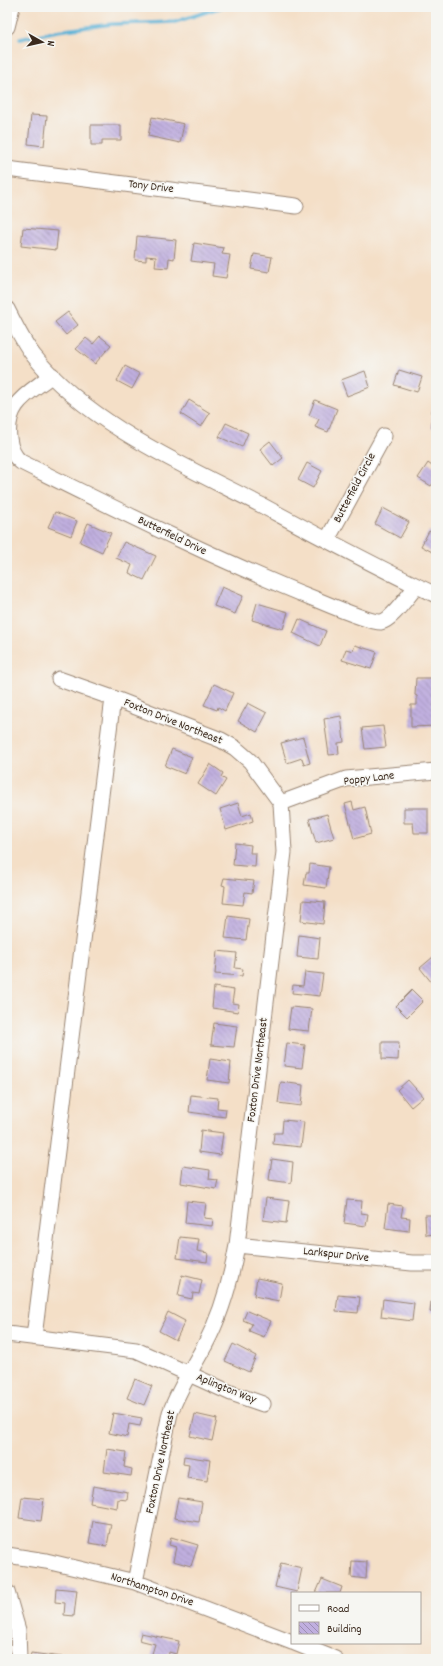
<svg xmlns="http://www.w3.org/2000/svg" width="443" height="1666" font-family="Dekko,sans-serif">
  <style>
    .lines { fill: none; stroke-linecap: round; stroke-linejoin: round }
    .stream { stroke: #5ab2d7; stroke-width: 3.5 }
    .building { fill: url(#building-back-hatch) }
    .minor-casing { stroke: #988472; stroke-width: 17 }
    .minor { stroke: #fff; stroke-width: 15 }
    .labels { text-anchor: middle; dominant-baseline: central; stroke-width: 3; stroke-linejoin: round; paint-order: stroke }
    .street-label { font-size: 12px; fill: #3b2a1e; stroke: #f6f6f2 }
  </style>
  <defs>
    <pattern id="building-back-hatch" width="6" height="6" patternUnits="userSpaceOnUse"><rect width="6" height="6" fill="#c0afdf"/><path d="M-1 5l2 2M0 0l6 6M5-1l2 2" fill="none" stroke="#9d8fb4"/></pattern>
  </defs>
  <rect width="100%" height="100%" fill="#f6f6f2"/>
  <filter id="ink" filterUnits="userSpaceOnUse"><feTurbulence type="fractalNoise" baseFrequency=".025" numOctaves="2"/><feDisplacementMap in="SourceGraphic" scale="8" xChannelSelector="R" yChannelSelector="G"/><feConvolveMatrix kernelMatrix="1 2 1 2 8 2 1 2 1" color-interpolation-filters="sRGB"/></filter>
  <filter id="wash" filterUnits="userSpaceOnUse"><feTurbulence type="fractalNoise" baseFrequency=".012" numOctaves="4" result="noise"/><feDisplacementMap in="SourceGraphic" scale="16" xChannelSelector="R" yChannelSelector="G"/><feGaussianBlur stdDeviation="0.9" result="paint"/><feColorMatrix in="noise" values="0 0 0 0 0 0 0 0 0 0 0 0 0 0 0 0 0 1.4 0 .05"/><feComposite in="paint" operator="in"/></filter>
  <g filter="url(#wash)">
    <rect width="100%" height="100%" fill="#f4dfc7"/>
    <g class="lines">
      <path class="stream" d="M 20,39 L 57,31 L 112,24 L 175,22 L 222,7"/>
    </g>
    <g id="blocks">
      <path class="building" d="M 31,115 L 47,116 L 44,146 L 28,144 Z
        M 152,117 L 184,124 L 180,143 L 148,136 Z
        M 91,125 L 121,125 L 121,140 L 102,140 L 102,145 L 91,145 Z
        M 23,228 L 58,231 L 56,250 L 21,246 Z
        M 137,236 L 176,240 L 174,259 L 169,258 L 168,268 L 155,267 L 156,257 L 146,256 L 146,261 L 135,260 Z
        M 194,243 L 224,248 L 222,254 L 230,255 L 226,278 L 212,276 L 214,264 L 191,261 Z
        M 254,254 L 272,257 L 269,272 L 251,269 Z
        M 68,312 L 78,325 L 66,335 L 55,322 Z
        M 100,336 L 111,345 L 95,364 L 76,349 L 86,338 L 93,344 Z
        M 125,366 L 140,374 L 132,389 L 117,381 Z
        M 399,370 L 422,377 L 417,392 L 394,385 Z
        M 365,371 L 370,387 L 347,396 L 341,380 Z
        M 189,400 L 210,413 L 201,427 L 181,414 Z
        M 315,400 L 337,409 L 328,432 L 315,427 L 319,419 L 309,415 Z
        M 432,410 L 436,410 L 436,428 L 432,428 Z
        M 226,423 L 248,433 L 242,447 L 219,437 Z
        M 270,441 L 283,458 L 273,466 L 260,449 Z
        M 307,463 L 322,471 L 313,488 L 298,480 Z
        M 428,463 L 436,469 L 436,479 L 431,486 L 418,478 Z
        M 383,508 L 409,522 L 400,538 L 375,524 Z
        M 55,512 L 77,521 L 71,536 L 48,527 Z
        M 88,523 L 111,533 L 102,552 L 80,542 Z
        M 429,531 L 436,535 L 436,554 L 421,546 Z
        M 124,542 L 156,556 L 144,580 L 129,573 L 132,565 L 116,558 Z
        M 222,587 L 243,596 L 235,614 L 214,606 Z
        M 257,603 L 288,612 L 283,629 L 252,620 Z
        M 299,619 L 326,631 L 320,646 L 293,633 Z
        M 355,645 L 377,652 L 371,669 L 342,660 L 346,649 L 353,651 Z
        M 416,678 L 436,678 L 434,706 L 436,706 L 436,726 L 411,727 L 411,705 L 417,705 L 417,696 L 415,695 Z
        M 214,684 L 233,693 L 225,711 L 218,707 L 217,710 L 204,705 Z
        M 248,703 L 267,713 L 257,732 L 238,721 Z
        M 341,716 L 344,742 L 338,743 L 339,754 L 329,755 L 324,719 Z
        M 383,726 L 386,747 L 365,749 L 362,728 Z
        M 303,737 L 310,763 L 304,765 L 302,758 L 287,763 L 281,743 Z
        M 172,749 L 192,757 L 185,774 L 165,766 Z
        M 210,764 L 223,773 L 221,777 L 226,780 L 216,796 L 198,784 Z
        M 352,802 L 354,810 L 365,807 L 371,834 L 354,839 L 345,804 Z
        M 238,803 L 242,816 L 251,813 L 253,821 L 226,830 L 220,809 Z
        M 404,808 L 428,808 L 428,833 L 414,833 L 413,823 L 404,823 Z
        M 327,814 L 334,838 L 316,843 L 309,819 Z
        M 235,843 L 251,845 L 250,853 L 256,853 L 255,867 L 233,865 Z
        M 310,864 L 329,867 L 326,888 L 304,885 L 306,873 L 309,873 Z
        M 224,878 L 254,881 L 252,893 L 245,892 L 243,905 L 223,903 L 225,886 L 222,885 Z
        M 303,900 L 325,902 L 323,924 L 301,921 Z
        M 228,916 L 249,919 L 246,940 L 225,938 Z
        M 299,935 L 320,938 L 318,959 L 297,957 Z
        M 217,951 L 237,953 L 235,968 L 243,969 L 242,976 L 215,974 Z
        M 433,957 L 436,962 L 436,988 L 420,968 Z
        M 305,972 L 323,974 L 320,996 L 292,993 L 293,985 L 303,986 Z
        M 214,987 L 234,990 L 232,1003 L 239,1004 L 238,1012 L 212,1008 Z
        M 412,990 L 423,1001 L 407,1017 L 396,1006 Z
        M 291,1007 L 312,1009 L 309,1031 L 288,1029 Z
        M 214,1023 L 237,1026 L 234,1047 L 211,1045 Z
        M 382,1042 L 399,1042 L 398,1060 L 382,1059 Z
        M 287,1043 L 305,1045 L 302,1068 L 284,1066 Z
        M 210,1059 L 231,1062 L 229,1083 L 207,1080 Z
        M 408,1080 L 423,1097 L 411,1107 L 397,1090 Z
        M 281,1082 L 303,1085 L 301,1106 L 278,1103 Z
        M 191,1095 L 218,1098 L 217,1108 L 226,1109 L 225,1117 L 189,1112 Z
        M 283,1120 L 304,1122 L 301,1147 L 273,1144 L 274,1133 L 282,1133 Z
        M 201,1130 L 223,1133 L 220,1155 L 199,1152 Z
        M 272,1159 L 293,1162 L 291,1183 L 269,1180 Z
        M 183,1166 L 210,1170 L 209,1179 L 218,1180 L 216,1189 L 181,1183 Z
        M 266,1198 L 289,1201 L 286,1223 L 263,1220 Z
        M 347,1200 L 362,1201 L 361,1213 L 368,1214 L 366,1226 L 344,1223 Z
        M 187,1201 L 206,1203 L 204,1218 L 213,1219 L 212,1226 L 185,1223 Z
        M 388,1204 L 403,1206 L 401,1217 L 410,1218 L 409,1231 L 385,1228 Z
        M 425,1215 L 436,1215 L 436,1234 L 426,1235 Z
        M 180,1237 L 199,1239 L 197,1251 L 208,1253 L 207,1262 L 177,1258 Z
        M 182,1275 L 202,1280 L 199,1294 L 193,1293 L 192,1299 L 178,1296 Z
        M 257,1278 L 282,1283 L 279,1301 L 254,1296 Z
        M 338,1295 L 360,1297 L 358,1313 L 336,1311 Z
        M 383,1299 L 414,1303 L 412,1321 L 381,1317 Z
        M 431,1302 L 436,1302 L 436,1313 L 430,1312 Z
        M 247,1311 L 271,1321 L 264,1337 L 249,1331 L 252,1324 L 243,1320 Z
        M 168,1312 L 185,1321 L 176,1340 L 159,1331 Z
        M 233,1344 L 256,1356 L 249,1372 L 225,1361 Z
        M 135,1379 L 152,1386 L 144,1405 L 127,1398 Z
        M 113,1413 L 142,1418 L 140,1426 L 129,1424 L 127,1437 L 109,1433 Z
        M 195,1414 L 217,1419 L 212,1441 L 190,1436 Z
        M 107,1449 L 126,1452 L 124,1467 L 132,1469 L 131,1476 L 104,1472 Z
        M 184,1456 L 210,1460 L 207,1481 L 187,1478 L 189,1465 L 183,1464 Z
        M 93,1486 L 128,1492 L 127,1500 L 118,1499 L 117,1508 L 90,1503 Z
        M 22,1497 L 44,1499 L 41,1521 L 19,1518 Z
        M 178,1498 L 202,1502 L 199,1522 L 174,1518 Z
        M 93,1521 L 111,1524 L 107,1546 L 89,1543 Z
        M 171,1537 L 198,1545 L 191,1566 L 173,1561 L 176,1547 L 169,1545 Z
        M 352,1561 L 367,1562 L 366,1579 L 351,1577 Z
        M 281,1563 L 302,1568 L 297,1592 L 275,1587 Z
        M 322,1579 L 342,1587 L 340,1593 L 316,1593 Z
        M 56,1588 L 77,1590 L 74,1616 L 64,1615 L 65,1603 L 55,1602 Z
        M 141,1633 L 179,1641 L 176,1654 L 169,1652 L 168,1659 L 151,1657 L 155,1644 L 139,1640 Z
        M 31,1653 L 62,1657 L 62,1659 L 30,1659 Z"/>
    </g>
  </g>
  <g filter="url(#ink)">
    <use href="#blocks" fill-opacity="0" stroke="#988472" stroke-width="1"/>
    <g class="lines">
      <defs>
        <path id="minor" d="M 7,27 L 12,7
          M 7,169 L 296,206
          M 7,309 C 15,325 23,342 34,356 C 88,424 185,466 261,505 C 319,536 376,567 436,595
          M 52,375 C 28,394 5,403 9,438 C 10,448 13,456 21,462 C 118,510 215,559 315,599 C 327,604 371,623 381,622 C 391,621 409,594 417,586
          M 327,540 L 384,436
          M 59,679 L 113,698 L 221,740 L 235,748 L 250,761 L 281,803 L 284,852 L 237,1245 C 231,1280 222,1313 205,1345 C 193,1367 179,1389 170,1413 L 135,1582
          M 281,803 L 346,779 L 436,771
          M 237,1245 L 412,1263 L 436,1263
          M 7,1334 L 136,1350 L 231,1393 L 263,1404
          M 34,1337 L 113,698
          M 7,1555 L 46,1561 L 135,1582 L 292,1642
          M 7,1592 L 18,1630 L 19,1659
          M 295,1643 L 335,1659"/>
      </defs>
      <use href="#minor" class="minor-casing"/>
      <use href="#minor" class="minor"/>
    </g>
  </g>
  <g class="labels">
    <g class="street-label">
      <text transform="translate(151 187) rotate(7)">Tony Drive</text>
      <text transform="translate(355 488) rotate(-62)">Butterfield Circle</text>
      <text transform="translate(172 536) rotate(26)">Butterfield Drive</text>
      <text transform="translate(173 722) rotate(22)">Foxton Drive Northeast</text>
      <text transform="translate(369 779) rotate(-7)">Poppy Lane</text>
      <text transform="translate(258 1070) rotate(-83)">Foxton Drive Northeast</text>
      <text transform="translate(336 1255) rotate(6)">Larkspur Drive</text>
      <text transform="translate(226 1389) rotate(22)">Aplington Way</text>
      <text transform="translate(161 1462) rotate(-78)">Foxton Drive Northeast</text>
      <text transform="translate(152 1590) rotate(18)">Northampton Drive</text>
    </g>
  </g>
  <rect width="443" height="1666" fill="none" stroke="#f6f6f2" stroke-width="24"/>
  <rect x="291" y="1592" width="130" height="52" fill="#f6f6f2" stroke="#aba49d"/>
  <rect x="299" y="1605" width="20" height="6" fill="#ffffff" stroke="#aba49d"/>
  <text x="327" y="1612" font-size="12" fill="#3b2a1e">Road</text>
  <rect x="299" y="1622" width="20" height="12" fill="url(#building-back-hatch)" stroke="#aba49d"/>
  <text x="327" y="1632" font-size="12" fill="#3b2a1e">Building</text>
  <g transform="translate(42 42) rotate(98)" stroke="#f6f6f2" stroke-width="3" paint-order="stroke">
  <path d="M0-3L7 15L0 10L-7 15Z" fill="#3b2a1e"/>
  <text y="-6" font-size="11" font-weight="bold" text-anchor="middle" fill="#3b2a1e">N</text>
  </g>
</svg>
